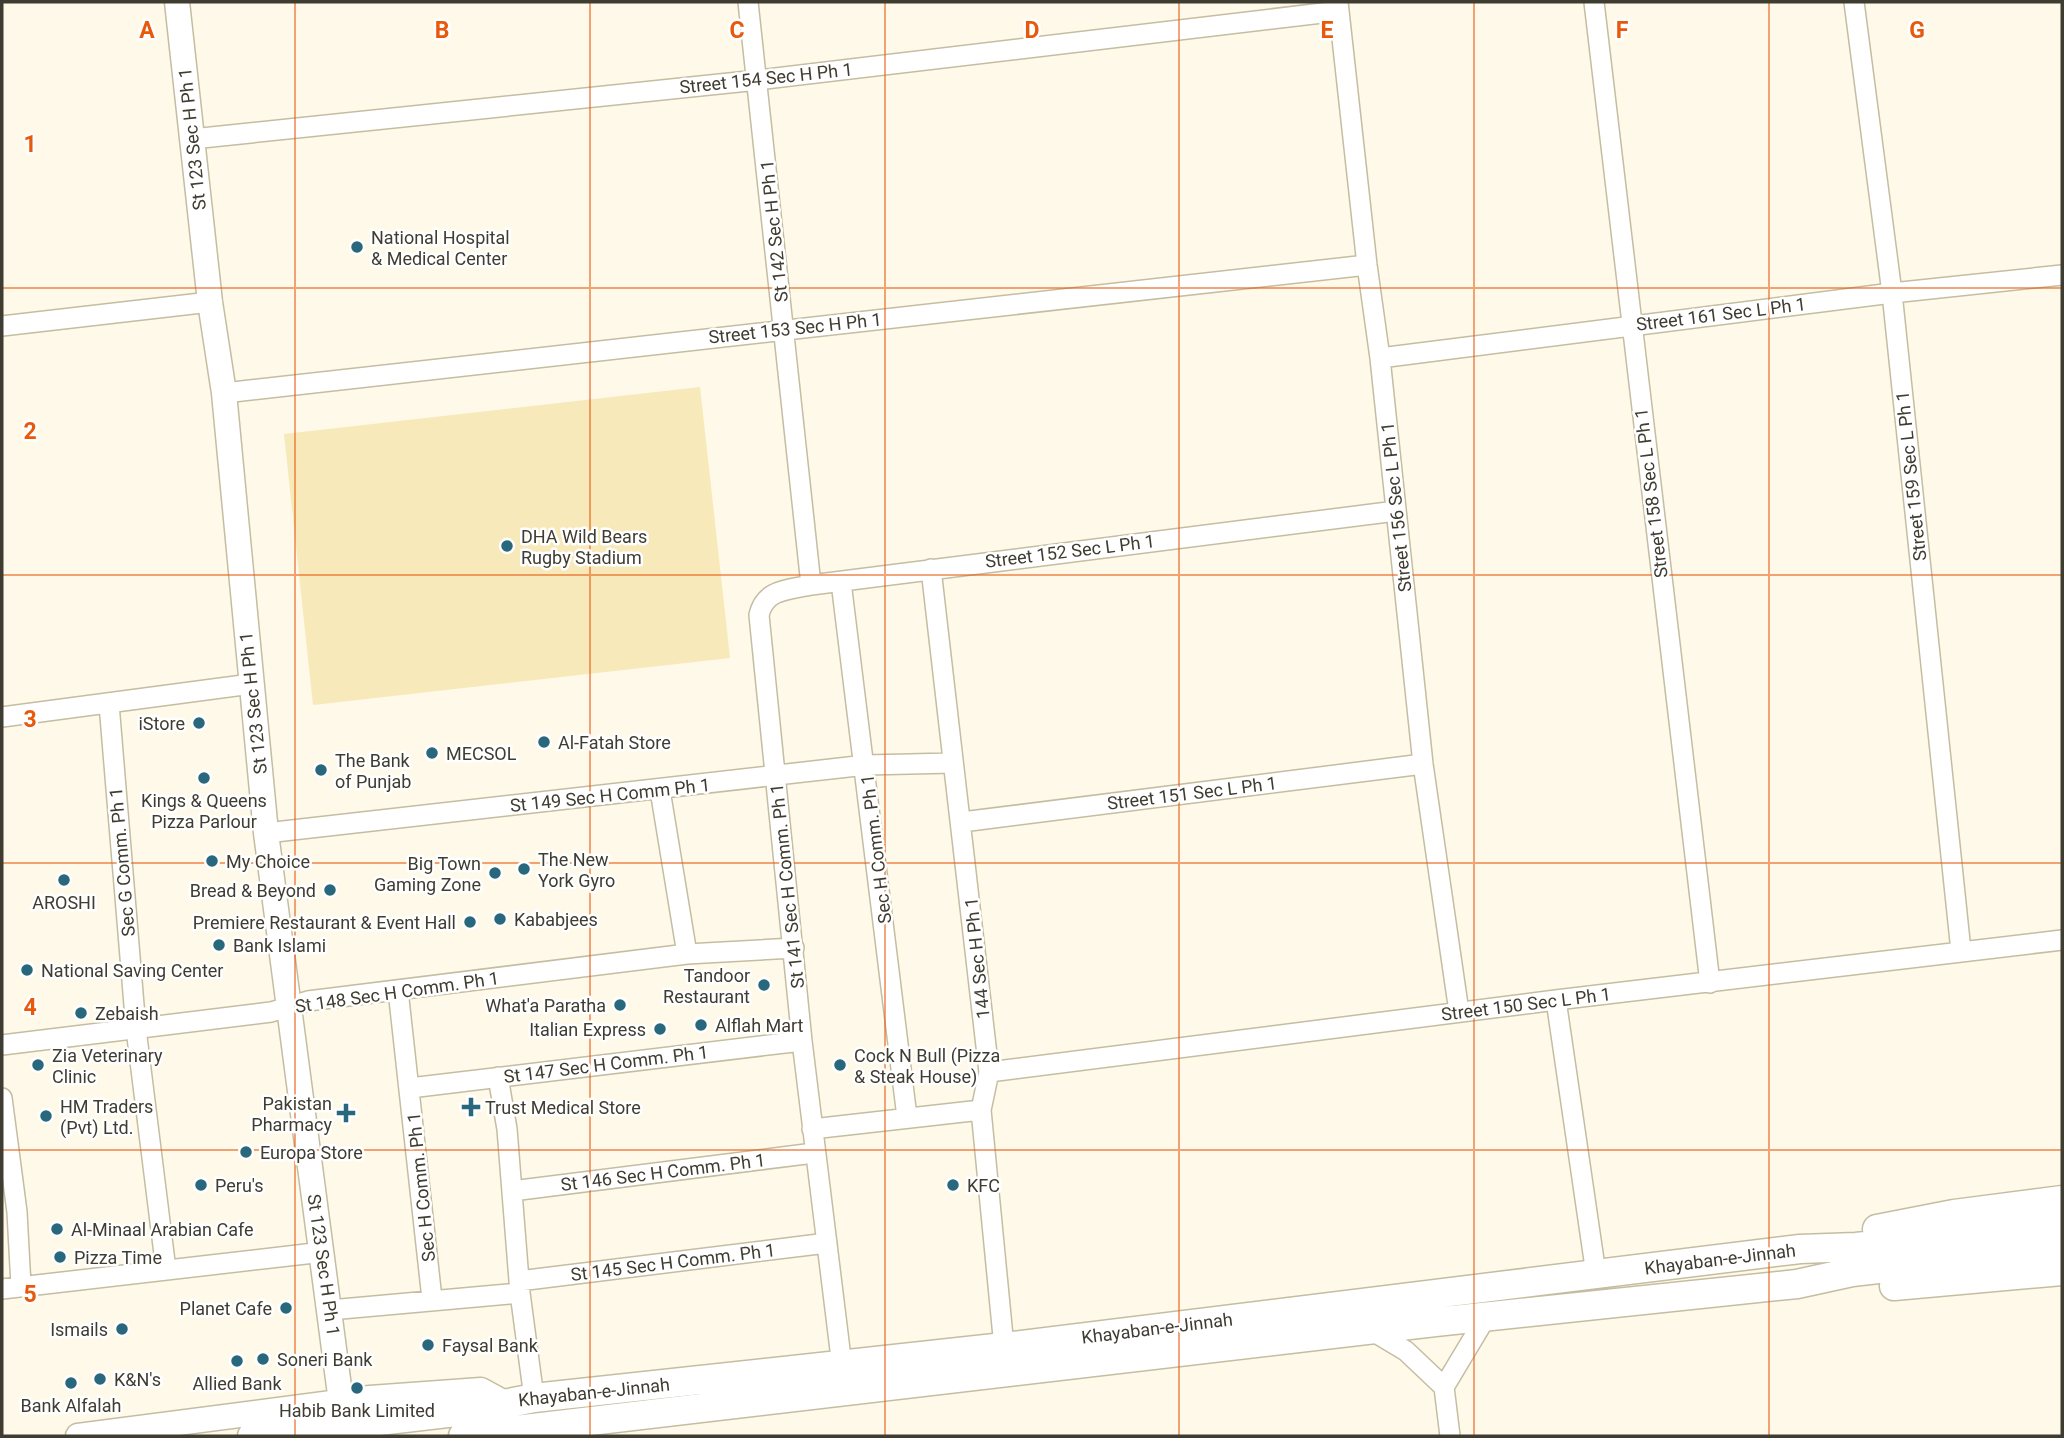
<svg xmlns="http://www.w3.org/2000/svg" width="2064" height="1438" font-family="Roboto,sans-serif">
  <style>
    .green { fill: #f7e9b9 }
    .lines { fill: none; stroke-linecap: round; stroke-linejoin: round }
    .minor-casing { stroke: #c5bda2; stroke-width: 22 }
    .tertiary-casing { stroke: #c5bda2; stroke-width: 27 }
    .secondary-casing { stroke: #c5bda2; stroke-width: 31 }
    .minor { stroke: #fff; stroke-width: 19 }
    .tertiary { stroke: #fff; stroke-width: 24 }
    .secondary { stroke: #fff; stroke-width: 28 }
    .grid { fill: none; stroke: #e8590c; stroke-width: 2; stroke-opacity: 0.55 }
    .poi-dot { fill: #28677c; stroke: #fff; stroke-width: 2.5 }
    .labels { text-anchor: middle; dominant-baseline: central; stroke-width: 5; stroke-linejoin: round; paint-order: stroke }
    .street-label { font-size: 18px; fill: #3f3c31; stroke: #fff }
    .poi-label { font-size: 18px; fill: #3f3c31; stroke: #fff; text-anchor: start }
    .grid-label { font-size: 23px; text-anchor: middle; font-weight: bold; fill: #e8590c; stroke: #fff; stroke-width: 5; stroke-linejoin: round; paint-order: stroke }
  </style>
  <rect width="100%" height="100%" fill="#fef9e8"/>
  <path class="green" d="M 700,387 L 730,658 L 313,705 L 284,434 Z"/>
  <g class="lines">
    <defs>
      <path id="minor" d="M 748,2 L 811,585
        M 1338,2 L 1367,265 L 1380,358 L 1423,764 L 1459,1012
        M 1594,2 L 1710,983
        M 1854,2 L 1892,293 L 1961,951
        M 192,139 L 758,80 L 1339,11
        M 2,326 L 210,302
        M 1380,358 L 1892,293 L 2062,275
        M 224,393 L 1367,265
        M 931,569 L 989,1072 L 981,1110 L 1004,1347
        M 841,582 L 907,1117
        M 109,704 L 136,1029 L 166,1270
        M 2,717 L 251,684
        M 660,790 L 687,954
        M 962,822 L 1423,764
        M 266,833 L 866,765 L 953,763
        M 398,990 L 432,1299
        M 1556,1000 L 1596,1274
        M 2,1045 L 271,1012 L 308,1001 L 687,954 L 794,948
        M 989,1072 L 1556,1000 L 2062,940
        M 498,1077 L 507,1129 L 520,1293 L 534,1398
        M 410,1088 L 802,1041
        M 2,1098 L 17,1212 L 21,1286
        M 812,1129 L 981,1110
        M 512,1191 L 814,1153
        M 519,1281 L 827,1243
        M 2,1289 L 323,1252
        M 330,1310 L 520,1293
        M 1371,1330 L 1406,1351 L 1444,1387 L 1450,1436
        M 842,1366 L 802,1041 L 759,615 C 765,589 788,590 811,585 L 1396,511
        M 1444,1387 L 1486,1317"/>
      <path id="tertiary" d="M 177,2 L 210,302 L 224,393 L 266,833 L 341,1402
        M 78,1436 L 370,1398 L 481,1390 L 503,1402"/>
      <path id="secondary" d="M 1877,1229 L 1954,1214 L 2062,1200
        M 1894,1286 L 2062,1271
        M 252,1436 L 473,1410 L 534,1398 L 1004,1347 L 1800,1249 L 1856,1247 L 2062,1226
        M 463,1436 L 1435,1322 L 1797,1284 L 1852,1272 L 2062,1248"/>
    </defs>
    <use href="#minor" class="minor-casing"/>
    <use href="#tertiary" class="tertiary-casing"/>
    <use href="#secondary" class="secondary-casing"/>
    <use href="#minor" class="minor"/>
    <use href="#tertiary" class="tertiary"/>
    <use href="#secondary" class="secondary"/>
  </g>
  <path class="grid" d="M 295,2 L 295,1436M 590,2 L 590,1436M 885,2 L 885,1436M 1179,2 L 1179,1436M 1474,2 L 1474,1436M 1769,2 L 1769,1436M 2,288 L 2062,288M 2,575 L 2062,575M 2,863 L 2062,863M 2,1150 L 2062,1150"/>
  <g class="poi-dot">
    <circle cx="357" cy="247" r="7"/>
    <circle cx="507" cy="546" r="7"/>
    <circle cx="199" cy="723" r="7"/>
    <circle cx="544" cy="742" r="7"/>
    <circle cx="432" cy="753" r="7"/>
    <circle cx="321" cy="770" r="7"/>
    <circle cx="204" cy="778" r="7"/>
    <circle cx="212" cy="861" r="7"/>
    <circle cx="524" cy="869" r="7"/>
    <circle cx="495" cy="873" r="7"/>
    <circle cx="64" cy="880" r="7"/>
    <circle cx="330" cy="890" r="7"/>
    <circle cx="500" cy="919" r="7"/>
    <circle cx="470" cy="922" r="7"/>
    <circle cx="219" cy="945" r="7"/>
    <circle cx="27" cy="970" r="7"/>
    <circle cx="764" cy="985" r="7"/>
    <circle cx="620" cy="1005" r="7"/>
    <circle cx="81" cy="1013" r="7"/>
    <circle cx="701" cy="1025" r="7"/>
    <circle cx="660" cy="1029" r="7"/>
    <circle cx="38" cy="1065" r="7"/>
    <circle cx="840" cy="1065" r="7"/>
    <path d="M467.5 1096.5h7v7h7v7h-7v7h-7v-7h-7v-7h7z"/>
    <path d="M342.5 1102.5h7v7h7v7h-7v7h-7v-7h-7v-7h7z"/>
    <circle cx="46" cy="1116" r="7"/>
    <circle cx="246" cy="1152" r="7"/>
    <circle cx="201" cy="1185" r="7"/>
    <circle cx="953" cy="1185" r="7"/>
    <circle cx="57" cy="1229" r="7"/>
    <circle cx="60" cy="1257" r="7"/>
    <circle cx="286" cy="1308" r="7"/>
    <circle cx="122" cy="1329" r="7"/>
    <circle cx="428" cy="1345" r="7"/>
    <circle cx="263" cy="1359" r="7"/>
    <circle cx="237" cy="1361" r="7"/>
    <circle cx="100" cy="1379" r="7"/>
    <circle cx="71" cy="1383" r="7"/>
    <circle cx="357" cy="1388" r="7"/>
  </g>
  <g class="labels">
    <g class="street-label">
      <text transform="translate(766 78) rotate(-6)">Street 154 Sec H Ph 1</text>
      <text transform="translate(192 139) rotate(-96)">St 123 Sec H Ph 1</text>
      <text transform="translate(774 231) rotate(-96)">St 142 Sec H Ph 1</text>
      <text transform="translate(1721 314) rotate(-7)">Street 161 Sec L Ph 1</text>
      <text transform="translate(795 328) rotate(-6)">Street 153 Sec H Ph 1</text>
      <text transform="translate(1911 476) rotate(-96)">Street 159 Sec L Ph 1</text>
      <text transform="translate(1651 493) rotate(-97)">Street 158 Sec L Ph 1</text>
      <text transform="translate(1396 507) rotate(-96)">Street 156 Sec L Ph 1</text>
      <text transform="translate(1070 551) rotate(-7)">Street 152 Sec L Ph 1</text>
      <text transform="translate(253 703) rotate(-96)">St 123 Sec H Ph 1</text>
      <text transform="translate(1192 793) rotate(-7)">Street 151 Sec L Ph 1</text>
      <text transform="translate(610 795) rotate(-6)">St 149 Sec H Comm Ph 1</text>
      <text transform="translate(876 849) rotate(-97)">Sec H Comm. Ph 1</text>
      <text transform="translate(122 862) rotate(-95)">Sec G Comm. Ph 1</text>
      <text transform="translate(787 886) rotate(-96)">St 141 Sec H Comm. Ph 1</text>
      <text transform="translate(977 958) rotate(-96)">144 Sec H Ph 1</text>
      <text transform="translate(397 992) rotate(-8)">St 148 Sec H Comm. Ph 1</text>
      <text transform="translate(1526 1004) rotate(-7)">Street 150 Sec L Ph 1</text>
      <text transform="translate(606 1064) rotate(-7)">St 147 Sec H Comm. Ph 1</text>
      <text transform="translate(663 1172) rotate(-7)">St 146 Sec H Comm. Ph 1</text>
      <text transform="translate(421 1187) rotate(-96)">Sec H Comm. Ph 1</text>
      <text transform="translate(1720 1259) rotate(-7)">Khayaban-e-Jinnah</text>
      <text transform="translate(673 1262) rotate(-7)">St 145 Sec H Comm. Ph 1</text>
      <text transform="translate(324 1265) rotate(82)">St 123 Sec H Ph 1</text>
      <text transform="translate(1157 1328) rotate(-7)">Khayaban-e-Jinnah</text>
      <text transform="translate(594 1392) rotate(-6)">Khayaban-e-Jinnah</text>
    </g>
    <g class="poi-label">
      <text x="371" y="237">National Hospital<tspan x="371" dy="21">&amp; Medical Center</tspan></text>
      <text x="521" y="536">DHA Wild Bears<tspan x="521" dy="21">Rugby Stadium</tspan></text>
      <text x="185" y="723" text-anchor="end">iStore</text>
      <text x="558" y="742">Al-Fatah Store</text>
      <text x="446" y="753">MECSOL</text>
      <text x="335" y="760">The Bank<tspan x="335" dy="21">of Punjab</tspan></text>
      <text x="204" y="800" text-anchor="middle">Kings &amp; Queens<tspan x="204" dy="21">Pizza Parlour</tspan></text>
      <text x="538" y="859">The New<tspan x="538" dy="21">York Gyro</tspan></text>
      <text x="226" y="861">My Choice</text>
      <text x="481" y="863" text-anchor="end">Big Town<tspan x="481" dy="21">Gaming Zone</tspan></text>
      <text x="316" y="890" text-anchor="end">Bread &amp; Beyond</text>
      <text x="64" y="902" text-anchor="middle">AROSHI</text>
      <text x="514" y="919">Kababjees</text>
      <text x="456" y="922" text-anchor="end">Premiere Restaurant &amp; Event Hall</text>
      <text x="233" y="945">Bank Islami</text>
      <text x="41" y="970">National Saving Center</text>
      <text x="750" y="975" text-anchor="end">Tandoor<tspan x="750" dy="21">Restaurant</tspan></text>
      <text x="606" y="1005" text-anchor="end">What'a Paratha</text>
      <text x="95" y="1013">Zebaish</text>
      <text x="715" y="1025">Alflah Mart</text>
      <text x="646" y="1029" text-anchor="end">Italian Express</text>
      <text x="52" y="1055">Zia Veterinary<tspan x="52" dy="21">Clinic</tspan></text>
      <text x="854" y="1055">Cock N Bull (Pizza<tspan x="854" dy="21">&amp; Steak House)</tspan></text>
      <text x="332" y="1103" text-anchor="end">Pakistan<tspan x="332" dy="21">Pharmacy</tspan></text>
      <text x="60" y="1106">HM Traders<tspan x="60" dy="21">(Pvt) Ltd.</tspan></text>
      <text x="485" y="1107">Trust Medical Store</text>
      <text x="260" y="1152">Europa Store</text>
      <text x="215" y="1185">Peru's</text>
      <text x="967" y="1185">KFC</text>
      <text x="71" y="1229">Al-Minaal Arabian Cafe</text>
      <text x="74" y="1257">Pizza Time</text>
      <text x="272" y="1308" text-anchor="end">Planet Cafe</text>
      <text x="108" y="1329" text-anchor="end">Ismails</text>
      <text x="442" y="1345">Faysal Bank</text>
      <text x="277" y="1359">Soneri Bank</text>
      <text x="114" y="1379">K&amp;N's</text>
      <text x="237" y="1383" text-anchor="middle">Allied Bank</text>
      <text x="71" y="1405" text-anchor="middle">Bank Alfalah</text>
      <text x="357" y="1410" text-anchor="middle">Habib Bank Limited</text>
    </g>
  </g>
  <g class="grid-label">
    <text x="147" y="38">A</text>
    <text x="442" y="38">B</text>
    <text x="737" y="38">C</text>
    <text x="1032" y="38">D</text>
    <text x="1327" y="38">E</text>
    <text x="1622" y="38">F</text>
    <text x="1917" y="38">G</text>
    <text x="30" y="152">1</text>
    <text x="30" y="439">2</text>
    <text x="30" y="727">3</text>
    <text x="30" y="1015">4</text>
    <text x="30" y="1302">5</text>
  </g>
  <rect width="2064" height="1438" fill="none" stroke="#3f3c31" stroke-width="7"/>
</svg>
